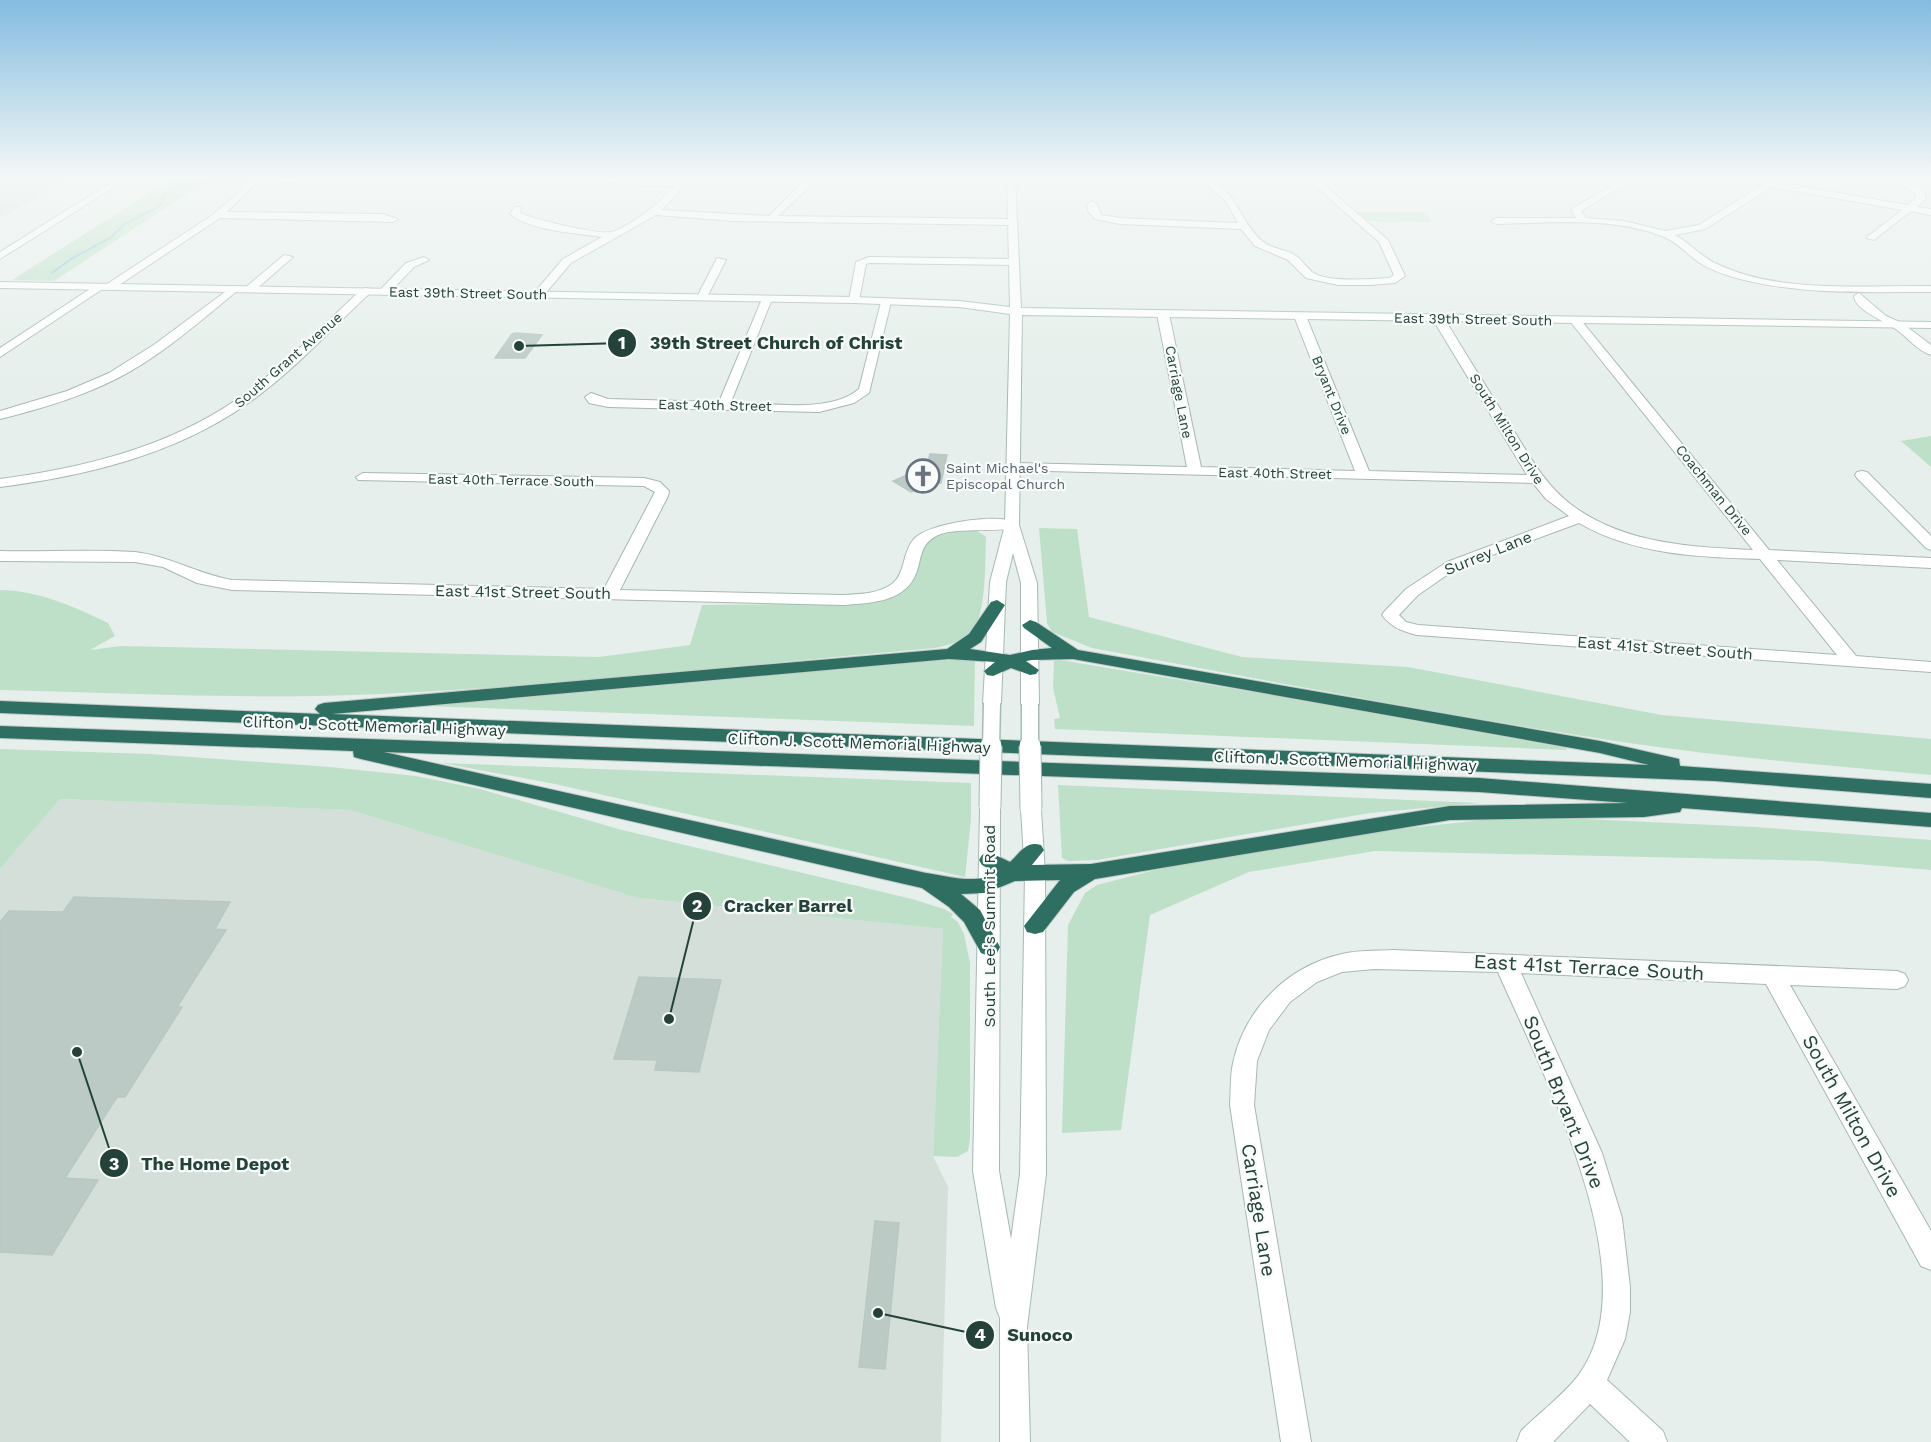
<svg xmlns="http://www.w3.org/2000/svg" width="1931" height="1442" font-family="'Work Sans',sans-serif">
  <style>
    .built { fill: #d4dfda }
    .green { fill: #bfe0c8 }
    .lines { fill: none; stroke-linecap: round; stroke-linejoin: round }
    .stream { stroke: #8ec9d4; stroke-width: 2 }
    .building { fill: #bbcac4; stroke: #b8c9c2; stroke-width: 1.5 }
    .minor-casing { stroke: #a8b8b2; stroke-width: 2 }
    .secondary-casing { stroke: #a4bbb3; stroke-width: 2 }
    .motorway-casing { stroke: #c2cac8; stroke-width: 2 }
    .minor { fill: #fff; fill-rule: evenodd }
    .secondary { fill: #fff; fill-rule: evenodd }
    .motorway { fill: #2f6f62; fill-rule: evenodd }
    .secondary-bridge-far1-casing { stroke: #a4bbb3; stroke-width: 19; stroke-linecap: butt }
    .secondary-bridge-casing { stroke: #a4bbb3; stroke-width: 23; stroke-linecap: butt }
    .secondary-bridge-far1 { stroke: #fff; stroke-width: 16 }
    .secondary-bridge { stroke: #fff; stroke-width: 21 }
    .labels { text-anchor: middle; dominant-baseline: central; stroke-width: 4.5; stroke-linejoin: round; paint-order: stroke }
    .far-street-label { font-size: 14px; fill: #24423a; stroke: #f7fbf9 }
    .far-worship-label { font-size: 14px; fill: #5b616d; stroke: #f7fbf9; text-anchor: start }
    .street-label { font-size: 16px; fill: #24423a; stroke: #f7fbf9 }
    .near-street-label { font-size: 20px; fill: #24423a; stroke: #f7fbf9 }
    .leader { fill: none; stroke: #24423a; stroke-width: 2 }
    .callout-dot { fill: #24423a; stroke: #f7fbf9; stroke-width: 2 }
    .mark-label { font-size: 18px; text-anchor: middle; font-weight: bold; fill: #fff }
    .callout-label { font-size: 18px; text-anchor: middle; font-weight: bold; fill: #24423a; stroke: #f7fbf9; stroke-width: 4.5; stroke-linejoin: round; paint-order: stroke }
  </style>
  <rect width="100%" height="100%" fill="#e6efeb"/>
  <path class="built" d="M 0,176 L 76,176 L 0,218 Z
    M 60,799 L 350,810 L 638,898 L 943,929 L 933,1156 L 948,1187 L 941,1442 L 0,1442 L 0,869 Z"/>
  <path class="green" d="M 176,176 L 248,176 L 246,182 L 202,184 L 54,281 L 12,280 Z
    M 1357,212 L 1425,212 L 1432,222 L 1368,221 Z
    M 1931,436 L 1931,467 L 1901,441 Z
    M 1039,528 L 1077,529 L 1089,617 L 1242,657 L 1408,667 L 1662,715 L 1931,739 L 1931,775 C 1830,765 1729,758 1629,743 C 1449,716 1271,681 1092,648 L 1052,632 L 1047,623 Z
    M 965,529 L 976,530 L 986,537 C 985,561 987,618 970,634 C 961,643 947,645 935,648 C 751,664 566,685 381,694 C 254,700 127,693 0,690 L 0,590 C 37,590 75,607 108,623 L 115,636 L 90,650 L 121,646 L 599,657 L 690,645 L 702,605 L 839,604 L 870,603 L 891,598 L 914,580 L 924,544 L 934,537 Z
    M 970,658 L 975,659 L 974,726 L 425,706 Z
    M 1060,660 L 1265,694 L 1566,748 L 1567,750 L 1055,729 L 1054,719 L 1060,718 L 1053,688 L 1054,661 Z
    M 0,749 L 150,754 L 330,767 L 416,776 L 480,789 L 622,830 L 912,899 L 944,909 L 953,914 L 951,917 L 958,922 L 964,934 L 970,963 L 970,1138 L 968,1151 L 957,1157 L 933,1156 L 943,929 L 638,898 L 350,810 L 60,799 L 0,869 Z
    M 442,763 L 971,783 L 971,820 L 965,877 L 555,784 Z
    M 1058,785 L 1479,803 L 1370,813 L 1097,860 L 1068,861 L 1062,858 Z
    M 1564,818 L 1756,827 L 1931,840 L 1931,870 L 1820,861 L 1375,851 L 1249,872 L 1150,915 L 1121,1130 L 1062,1133 L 1068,925 L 1085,893 L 1097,885 L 1159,869 L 1362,833 L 1483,820 Z"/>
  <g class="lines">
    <path class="stream" d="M 52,273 L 71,259 L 110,238 L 125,224 L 158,207 L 163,202 L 163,195 L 191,183 L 191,176"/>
  </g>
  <path class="building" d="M 516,333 L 542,335 L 525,358 L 495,358 L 512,334 Z
    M 930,454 L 947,455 L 941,483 L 933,483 L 911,492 L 893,481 L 914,472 L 916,466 L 927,466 Z
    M 74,897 L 230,902 L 215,929 L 226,930 L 177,1007 L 182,1007 L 125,1097 L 117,1097 L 65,1178 L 98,1180 L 52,1255 L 0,1252 L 0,922 L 9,911 L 63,912 Z
    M 639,977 L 721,980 L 699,1072 L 655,1070 L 657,1060 L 614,1059 Z
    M 875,1221 L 899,1223 L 885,1369 L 859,1367 Z"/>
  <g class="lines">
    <defs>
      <path id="minor" d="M 250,176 L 258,176 L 257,179 L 357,176 L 353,179 L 254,185 L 227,212 L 382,214 L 398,219 L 393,222 L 220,218 L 113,289 L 104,288 L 0,357 L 0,348 L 96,285 L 104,286 L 211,216 L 237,194 Z
        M 412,176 L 430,176 L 453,182 L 449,185 Z
        M 580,176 L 677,180 L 680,176 L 688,176 L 677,194 L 662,210 L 769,216 L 809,176 L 817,176 L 807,189 L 778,216 L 1013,219 L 1018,222 L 1013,225 L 734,221 L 656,215 L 571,263 L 542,297 L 534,297 L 534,293 L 563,259 L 602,237 C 577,233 530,231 510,214 L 515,207 L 521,207 L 520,213 C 533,219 598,235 611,232 C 628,228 664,200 674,186 L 632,185 L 584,179 Z
        M 1197,176 C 1231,176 1240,223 1262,241 C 1271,249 1286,249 1296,256 C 1302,260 1306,267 1312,272 C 1327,283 1370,279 1389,278 L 1394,275 L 1379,242 L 1304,176 L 1314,176 L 1388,240 L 1405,276 L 1395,283 L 1370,285 L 1338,285 L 1306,278 L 1288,260 L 1255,246 L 1241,229 L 1120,224 L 1095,219 L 1088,211 L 1087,204 L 1092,201 L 1097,204 L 1101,215 L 1120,218 L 1238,223 L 1226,201 Z
        M 1484,176 L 1495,176 L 1479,185 L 1472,183 Z
        M 1629,176 L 1639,176 L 1581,211 L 1586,218 L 1624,221 L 1665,231 L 1699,225 L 1762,185 L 1722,176 L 1741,176 L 1769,181 L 1774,177 L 1778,180 L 1777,182 L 1907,205 L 1916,198 L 1916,194 L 1891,176 L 1901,176 L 1924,191 L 1926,199 L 1917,207 L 1931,209 L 1931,215 L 1911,211 L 1874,240 L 1866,238 L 1902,210 L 1772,187 L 1705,229 L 1675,235 C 1690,243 1701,257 1717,264 C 1779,294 1864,285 1931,286 L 1931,292 C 1868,292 1805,295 1744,280 C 1728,276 1711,271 1697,261 C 1686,253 1677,242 1664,237 C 1613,216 1550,223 1496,224 L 1491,221 L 1496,218 L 1576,218 L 1571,210 L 1573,208 Z
        M 112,182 L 119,184 L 0,259 L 0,252 Z
        M 284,255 L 293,257 L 254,291 L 246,291 L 246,287 Z
        M 424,257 L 429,260 L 414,267 L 388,294 L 380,294 L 380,290 L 406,263 Z
        M 869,257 L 1014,259 L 1019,262 L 1014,265 L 869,263 L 866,264 L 859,300 L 854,303 L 850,302 L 849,300 L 856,262 Z
        M 717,258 L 726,260 L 706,299 L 698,299 L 697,297 Z
        M 233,286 L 238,289 L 237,291 C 199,322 161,356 118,378 C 81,397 40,409 0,419 L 0,411 L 67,391 L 109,373 L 155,344 Z
        M 366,288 L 370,289 L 370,293 C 329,331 291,374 244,406 C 173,455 85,476 0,487 L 0,479 C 82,468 166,448 236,400 C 282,368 321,327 362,289 Z
        M 1859,293 L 1886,316 L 1902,323 L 1931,345 L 1931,355 C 1918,351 1907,337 1897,330 C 1886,321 1855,311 1854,296 Z
        M 767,296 L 772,299 L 731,402 C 768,403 830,414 859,389 L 881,302 L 886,299 L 891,302 L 869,393 L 854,403 L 819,412 L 608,407 L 589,403 L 585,397 L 591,393 L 608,399 L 719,402 L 762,299 Z
        M 1163,311 L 1169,314 L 1201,467 L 1355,471 L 1294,316 L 1300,313 L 1306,316 L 1369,471 L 1527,475 L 1432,318 L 1438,315 L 1444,318 C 1465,353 1487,388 1509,423 C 1528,453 1544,485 1573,506 C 1625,544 1691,547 1753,550 L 1569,320 L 1571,318 L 1579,318 L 1769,550 L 1931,558 L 1931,568 L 1777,560 L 1856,656 L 1931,662 L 1931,672 L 1417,635 C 1402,631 1392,628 1382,615 L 1384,612 L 1406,589 L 1447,562 L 1569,516 L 1546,499 L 1533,483 L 1008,470 L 1006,467 L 1013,463 L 1187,467 L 1157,314 ZM 1579,523 C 1634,555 1699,557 1760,559 L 1837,655 L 1418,625 L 1406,622 L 1399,615 L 1418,595 L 1457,568 Z
        M 1862,471 L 1867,472 L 1931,536 L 1931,550 L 1926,548 L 1857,478 L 1855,475 L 1857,472 Z
        M 363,473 L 644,478 L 660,482 L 669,491 L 668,496 L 620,590 L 843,595 C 860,594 878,594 892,584 C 906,573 902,552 914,539 C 927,523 1007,511 1019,525 C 1011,534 957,526 938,535 C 917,545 923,561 914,578 C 901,603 867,603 843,605 L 232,590 L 197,583 L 163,567 L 135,562 L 0,561 L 0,551 C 44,552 90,549 135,552 C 169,556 198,574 232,580 L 604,589 L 655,492 L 644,486 L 358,480 L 356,477 Z
        M 1393,950 L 1897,971 L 1905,974 L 1908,980 L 1905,986 L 1897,989 L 1790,985 L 1931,1231 L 1931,1270 L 1921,1266 L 1766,984 L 1521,973 L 1602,1153 L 1622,1218 L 1630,1287 L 1630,1312 L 1625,1339 L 1607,1380 L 1663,1431 L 1667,1442 L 1630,1442 L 1590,1404 L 1553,1442 L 1517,1442 L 1521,1431 C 1537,1415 1568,1391 1580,1373 C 1650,1273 1541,1071 1498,972 L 1374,969 L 1342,972 L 1317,982 L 1290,1002 L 1269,1030 L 1257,1061 L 1254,1105 L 1311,1442 L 1281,1442 L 1230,1105 C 1231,1091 1230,1077 1233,1063 C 1245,1008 1288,966 1342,954 C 1358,950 1376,951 1393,950 Z"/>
      <path id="secondary" d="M 1007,176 L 1015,176 L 1021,308 L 1931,322 L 1931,328 L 1022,315 L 1019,525 L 1037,583 L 1039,704 L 1036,708 L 1024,708 L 1021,704 L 1021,583 L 1013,553 L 1006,582 L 1001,703 L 998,707 L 986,707 L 983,703 L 990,582 L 1005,525 L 1010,314 L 959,307 L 854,303 L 0,288 L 0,282 L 854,297 L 959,301 L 1010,307 Z
        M 990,800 L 997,802 L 1000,807 L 999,1171 L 1011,1239 L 1020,1174 L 1025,874 L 1021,809 L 1024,804 L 1031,802 L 1038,804 L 1041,809 L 1045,874 L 1046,1174 L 1027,1327 L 1030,1442 L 1000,1442 L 1000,1318 L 996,1308 L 973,1171 L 980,807 L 983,802 Z"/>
      <path id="motorway" d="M 997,600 L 1005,605 L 981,642 L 970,649 L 1010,655 L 1032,650 L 1052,648 L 1024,628 L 1022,625 L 1030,620 L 1036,622 L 1078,650 L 1600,741 L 1679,759 L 1680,766 L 1931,784 L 1931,798 L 1715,781 L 0,713 L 0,701 L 320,714 L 315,709 L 318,705 L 324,703 L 947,649 L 969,634 L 991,602 ZM 949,659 L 995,662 L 984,671 L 987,675 L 993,676 L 1011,668 L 1030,675 L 1036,674 L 1039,670 L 1026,661 L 1032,660 L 1073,659 L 1600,753 L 1649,765 L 332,714 Z
        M 0,726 L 1479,778 L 1931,813 L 1931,827 L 1682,808 L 1680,812 L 1644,817 L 1450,820 L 1095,879 L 1074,892 L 1043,932 L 1035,934 L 1027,932 L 1024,926 L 1060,880 L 1015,881 L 986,893 L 961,894 L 980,910 L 1000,947 L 997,953 L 989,956 L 981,953 L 964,922 L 949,907 L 922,888 L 361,759 L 354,757 L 353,751 L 0,738 ZM 384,752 L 1479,792 L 1628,803 L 1450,806 L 1091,864 L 1032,865 L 1044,850 L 1041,845 C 1026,840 1020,853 1010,862 L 989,852 L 982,855 L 979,860 L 982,865 L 996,873 C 976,885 948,876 926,873 Z"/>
    </defs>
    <use href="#minor" class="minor-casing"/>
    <use href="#secondary" class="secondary-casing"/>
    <use href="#motorway" class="motorway-casing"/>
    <use href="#minor" class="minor"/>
    <use href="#secondary" class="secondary"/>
    <use href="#motorway" class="motorway"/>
    <defs>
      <path id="secondary-bridge-far1" d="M 1030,704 L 1030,747
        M 991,747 L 992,703"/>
      <path id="secondary-bridge" d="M 1030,746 L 1031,809
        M 990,807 L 991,746"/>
    </defs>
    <use href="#secondary-bridge-far1" class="secondary-bridge-far1-casing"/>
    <use href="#secondary-bridge" class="secondary-bridge-casing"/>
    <use href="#secondary-bridge-far1" class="secondary-bridge-far1"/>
    <use href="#secondary-bridge" class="secondary-bridge"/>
  </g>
  <linearGradient id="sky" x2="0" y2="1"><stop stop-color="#84bce0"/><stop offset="0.47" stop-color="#f4f8f6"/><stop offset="1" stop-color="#f4f8f6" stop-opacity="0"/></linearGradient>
  <rect width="1931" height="378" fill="url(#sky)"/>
  <defs>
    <symbol id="church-ring" viewBox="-11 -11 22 22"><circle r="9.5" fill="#f7fbf9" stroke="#6b7280" stroke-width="1.5"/><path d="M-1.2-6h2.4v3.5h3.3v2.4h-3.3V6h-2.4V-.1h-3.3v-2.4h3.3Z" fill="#6b7280"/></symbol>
  </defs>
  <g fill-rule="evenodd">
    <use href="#church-ring" x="904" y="457" width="38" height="38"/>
  </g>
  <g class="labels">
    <g class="far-street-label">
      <text transform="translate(468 293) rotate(1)">East 39th Street South</text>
      <text transform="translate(1473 319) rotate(1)">East 39th Street South</text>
      <text transform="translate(288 360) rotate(-41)">South Grant Avenue</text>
      <text transform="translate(1179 392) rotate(79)">Carriage Lane</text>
      <text transform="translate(1332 395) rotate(68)">Bryant Drive</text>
      <text transform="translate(715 405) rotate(1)">East 40th Street</text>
      <text transform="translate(1507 429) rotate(58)">South Milton Drive</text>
      <text transform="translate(1275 473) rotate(1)">East 40th Street</text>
      <text transform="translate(511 480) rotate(1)">East 40th Terrace South</text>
      <text transform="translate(1714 490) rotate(51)">Coachman Drive</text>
    </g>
    <g class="far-worship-label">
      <text x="946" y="468">Saint Michael's<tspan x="946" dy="16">Episcopal Church</tspan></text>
    </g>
    <g class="street-label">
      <text transform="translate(1488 553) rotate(-22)">Surrey Lane</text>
      <text transform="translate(523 592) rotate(1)">East 41st Street South</text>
      <text transform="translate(1665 648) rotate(4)">East 41st Street South</text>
      <text transform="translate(374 726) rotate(2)">Clifton J. Scott Memorial Highway</text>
      <text transform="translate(859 743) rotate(2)">Clifton J. Scott Memorial Highway</text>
      <text transform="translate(1345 761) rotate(2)">Clifton J. Scott Memorial Highway</text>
      <text transform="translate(989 926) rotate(-90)">South Lee's Summit Road</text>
    </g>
    <g class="near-street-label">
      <text transform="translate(1589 967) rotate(3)">East 41st Terrace South</text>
      <text transform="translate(1564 1102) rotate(68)">South Bryant Drive</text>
      <text transform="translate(1852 1116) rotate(61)">South Milton Drive</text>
      <text transform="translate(1259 1210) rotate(81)">Carriage Lane</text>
    </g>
  </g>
  <path class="leader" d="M519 346L622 343M669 1019L697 906M77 1052L114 1163M878 1313L980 1335"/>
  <g class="callout-dot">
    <circle cx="519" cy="346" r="6"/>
    <circle cx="669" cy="1019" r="6"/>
    <circle cx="77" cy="1052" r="6"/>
    <circle cx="878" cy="1313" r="6"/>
    <circle cx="622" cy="343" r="15"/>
    <circle cx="697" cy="906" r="15"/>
    <circle cx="114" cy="1163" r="15"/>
    <circle cx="980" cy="1335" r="15"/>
  </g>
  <g class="mark-label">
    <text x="622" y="349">1</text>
    <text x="697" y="912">2</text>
    <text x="114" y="1170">3</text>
    <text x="980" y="1341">4</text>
  </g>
  <g class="callout-label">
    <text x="776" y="349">39th Street Church of Christ</text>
    <text x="788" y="912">Cracker Barrel</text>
    <text x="215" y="1170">The Home Depot</text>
    <text x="1040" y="1341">Sunoco</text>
  </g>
</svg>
